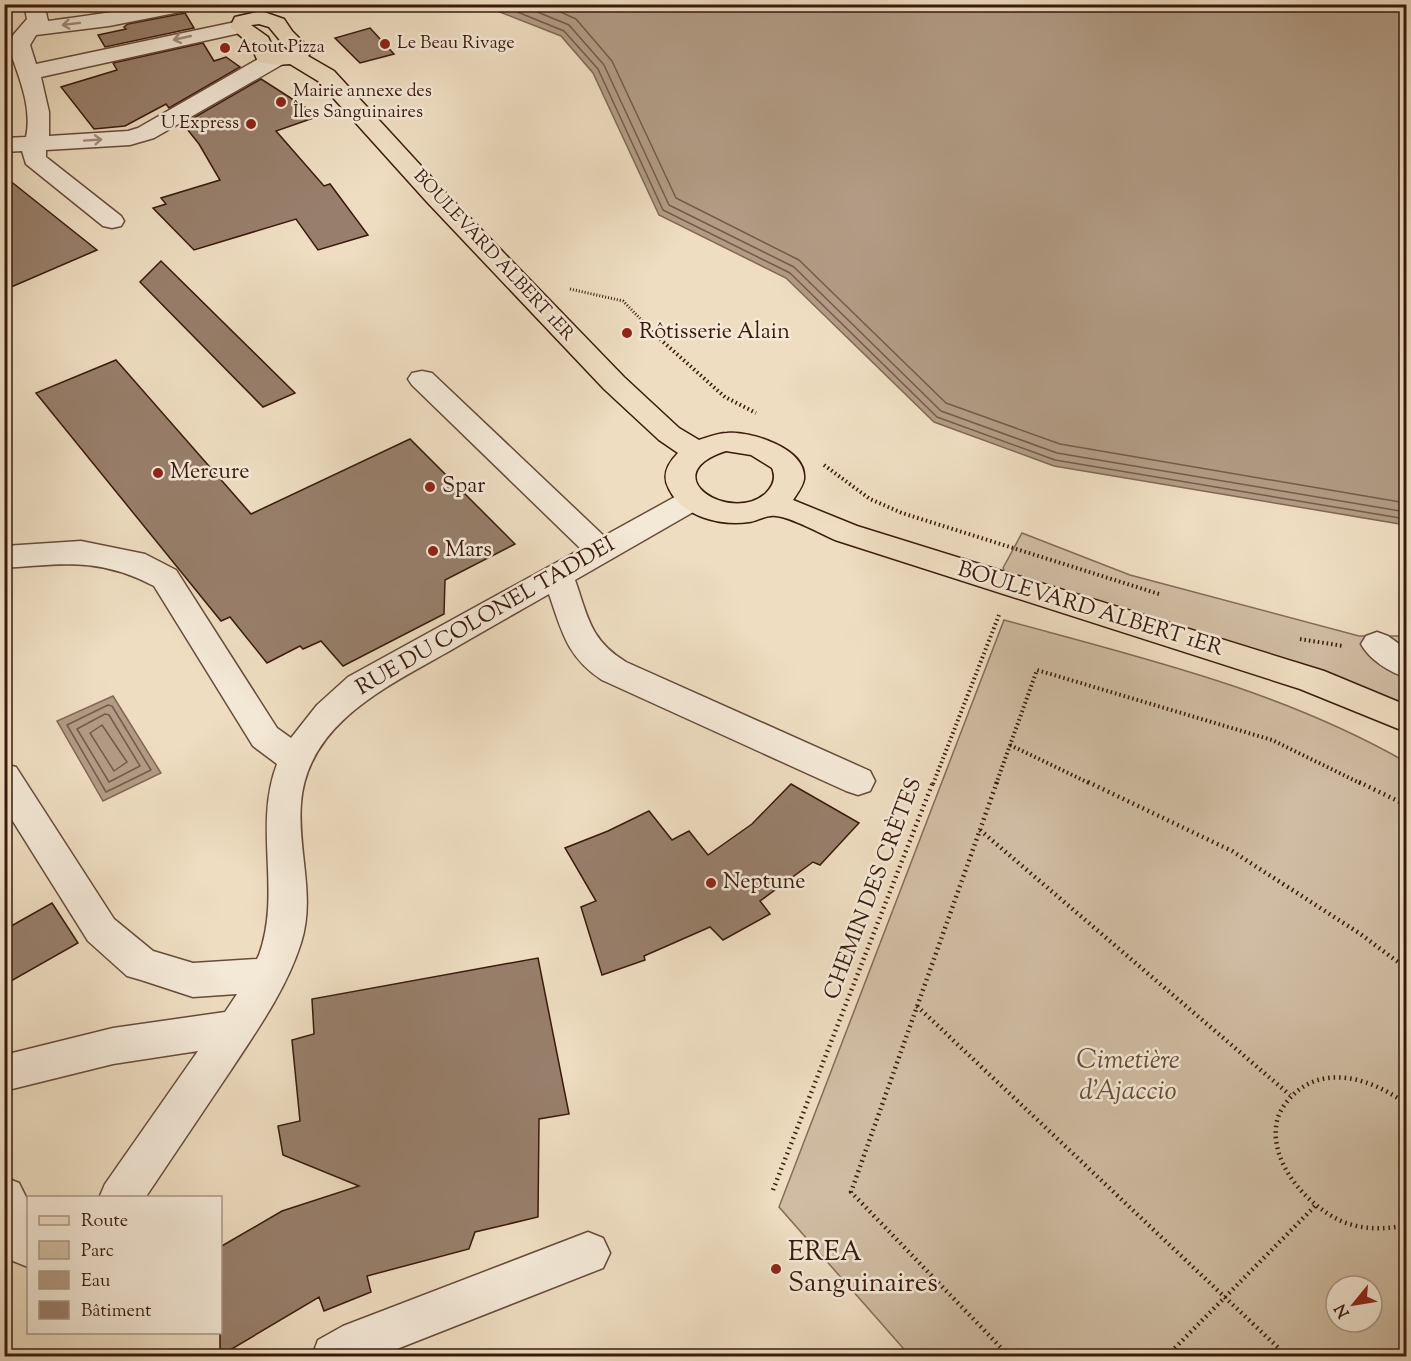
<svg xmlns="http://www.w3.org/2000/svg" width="1411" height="1361" font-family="'Sorts Mill Goudy',serif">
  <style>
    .green { fill: #cfbca2; stroke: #846b58; stroke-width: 1.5; fill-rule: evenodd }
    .water { fill: #b19b84; stroke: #816754; stroke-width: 1.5 }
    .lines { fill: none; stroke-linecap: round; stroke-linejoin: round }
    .shore { stroke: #765a48; stroke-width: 1.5 }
    .building { fill: #987f6b; stroke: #3a1a0d; stroke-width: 1.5 }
    .minor-casing { stroke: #674b3a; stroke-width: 3 }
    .major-casing { stroke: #3a1a0d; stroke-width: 3 }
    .path-far2 { stroke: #3a1a0d; stroke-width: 3; stroke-dasharray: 1 2; stroke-linecap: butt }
    .path-far1 { stroke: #3a1a0d; stroke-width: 4; stroke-dasharray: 1.5 3; stroke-linecap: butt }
    .path { stroke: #3a1a0d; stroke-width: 4.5; stroke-dasharray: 1.5 4; stroke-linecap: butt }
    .minor { fill: #f4e9d7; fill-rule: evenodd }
    .major { fill: #eeddc1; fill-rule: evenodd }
    .oneway { stroke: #a08c7c }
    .poi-dot { fill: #8f2418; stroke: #f4e9d7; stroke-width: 2 }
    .labels { text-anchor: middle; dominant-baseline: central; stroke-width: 5; stroke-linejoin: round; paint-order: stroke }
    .far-poi-label { font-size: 18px; fill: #3a1a0d; stroke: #f4e9d7; text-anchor: start }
    .far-street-label { font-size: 18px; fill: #3a1a0d; stroke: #f4e9d7 }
    .poi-label { font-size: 22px; fill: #3a1a0d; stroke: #f4e9d7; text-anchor: start }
    .street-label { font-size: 22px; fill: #3a1a0d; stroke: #f4e9d7 }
    .near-park-label { font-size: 27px; font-style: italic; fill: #674b3a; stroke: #f4e9d7 }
    .near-poi-label { font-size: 27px; fill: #3a1a0d; stroke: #f4e9d7; text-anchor: start }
  </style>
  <rect width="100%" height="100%" fill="#eeddc1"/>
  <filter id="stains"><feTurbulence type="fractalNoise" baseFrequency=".00333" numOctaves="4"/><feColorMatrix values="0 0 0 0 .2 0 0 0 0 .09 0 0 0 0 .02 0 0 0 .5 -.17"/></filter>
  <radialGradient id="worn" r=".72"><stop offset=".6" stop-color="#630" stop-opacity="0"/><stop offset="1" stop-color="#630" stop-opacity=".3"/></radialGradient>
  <path class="green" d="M 1022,533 L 1130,575 L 1359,636 L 1406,636 L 1406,719 L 1312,680 L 1010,584 L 1003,568 Z
    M 1004,620 C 1143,658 1280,690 1406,762 L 1406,1356 L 910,1356 L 779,1207 ZM 1336,1286 L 1372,1286 L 1372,1322 L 1336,1322 Z"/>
  <path class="water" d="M 482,5 L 1406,5 L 1406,525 L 1054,466 L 934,422 L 786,278 L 659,215 L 593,73 L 561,36 Z
    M 113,696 L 161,773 L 103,801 L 57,721 Z"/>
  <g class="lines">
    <path class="shore" d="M 498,4 L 564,31 L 598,69 L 663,210 L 790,273 L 937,417 L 1055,460 L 1406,519
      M 518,4 L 569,25 L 604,65 L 669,205 L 794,267 L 941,411 L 1057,453 L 1406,512
      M 543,4 L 576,19 L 612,61 L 676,198 L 799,260 L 946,403 L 1060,444 L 1406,503
      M 108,705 L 112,706 L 151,770 L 106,792 L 67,725 Z
      M 105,714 L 109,715 L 140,766 L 109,782 L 77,729 Z
      M 102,725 L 127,762 L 114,771 L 90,733 Z"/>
  </g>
  <path class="building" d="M 185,13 L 194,28 L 105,47 L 98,35 L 126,29 L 124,27 L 128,24 Z
    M 370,28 L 394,54 L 360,63 L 335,38 Z
    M 203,43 L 214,61 L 226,57 L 240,67 L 169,108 L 166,104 L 125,126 L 94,129 L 61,87 L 117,70 L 113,63 Z
    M 261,79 L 319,116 L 276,131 L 324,186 L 330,184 L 368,235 L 318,250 L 296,219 L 194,250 L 153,208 L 166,204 L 161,198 L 220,180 L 199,144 L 183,124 Z
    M 4,176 L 97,250 L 4,290 Z
    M 161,261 L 295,393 L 263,407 L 140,282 Z
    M 116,360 L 251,514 L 410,439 L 515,544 L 445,580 L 444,614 L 343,666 L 321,641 L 303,649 L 300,646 L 267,663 L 230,617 L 221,621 L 36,393 Z
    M 791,784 L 859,823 L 820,865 L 813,862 L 760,901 L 770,914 L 723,940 L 710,927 L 644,956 L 645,960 L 602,975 L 581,907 L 596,901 L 565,848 L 608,831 L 649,811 L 672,840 L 689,831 L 708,855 L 752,824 Z
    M 52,903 L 78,943 L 4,985 L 4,930 Z
    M 538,958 L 569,1114 L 539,1119 L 538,1217 L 475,1232 L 469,1249 L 367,1276 L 371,1292 L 324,1311 L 319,1297 L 220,1356 L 220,1247 L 282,1211 L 359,1186 L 283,1155 L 278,1126 L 300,1121 L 292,1040 L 314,1034 L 312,999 Z"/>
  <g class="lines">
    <defs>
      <path id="minor" d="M 24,4 L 44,4 L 48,21 C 99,15 149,4 200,4 L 190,10 L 109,26 L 36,35 L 30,45 L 36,64 L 240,21 L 247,23 L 250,27 L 247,31 L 240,33 L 41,77 L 49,112 L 49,136 L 128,131 L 138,128 L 267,54 L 283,54 L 286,59 L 283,64 L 154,138 L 130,145 L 46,150 L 46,157 L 121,216 L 124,221 L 121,226 L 112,228 L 103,226 L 26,164 L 22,151 L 4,152 L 4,138 L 26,137 C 33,106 17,73 8,45 L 14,34 L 27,19 Z
        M 422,371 L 432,373 L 604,536 L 682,493 L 692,490 L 702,493 L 707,500 L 702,507 L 575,580 C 588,617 590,640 626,662 L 870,771 L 875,781 L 870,791 L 858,795 L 846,791 L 602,680 C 567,657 562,632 549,594 C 514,614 480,633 446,653 C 386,687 307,724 301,803 C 297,850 316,896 301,943 C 286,990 256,1032 229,1073 C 201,1115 173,1156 145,1198 L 99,1198 L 105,1184 L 198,1051 L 113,1064 L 4,1091 L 4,1055 L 113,1028 L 225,1012 L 237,994 L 193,997 L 141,980 L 127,976 L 88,941 L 4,807 L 4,764 L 16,767 L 114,919 L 153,951 L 193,963 L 257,959 L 259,955 C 282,892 253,827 277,764 L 253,746 L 154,586 C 98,557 64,564 4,568 L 4,546 L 81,541 L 145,554 L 176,570 L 277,728 L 291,738 L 317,705 L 348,677 L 581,549 L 412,385 L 408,379 L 412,373 Z
        M 1377,632 L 1388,636 L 1406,649 L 1406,677 C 1390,673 1369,659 1361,644 L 1366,636 Z
        M 4,1177 L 19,1183 L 28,1201 L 28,1267 L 13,1261 L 4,1244 Z
        M 588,1232 L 603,1238 L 610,1253 L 603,1268 L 379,1356 L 312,1356 L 318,1340 L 343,1326 Z"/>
      <path id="major" d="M 261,11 L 284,19 L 292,31 L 312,51 L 308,56 L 334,71 L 445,192 L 624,377 L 679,428 L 699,440 C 708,437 718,433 727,433 C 750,431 807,448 804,479 C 803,486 797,494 793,500 L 857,526 L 1324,671 L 1406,705 L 1406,732 L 1300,689 L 835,540 C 819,533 793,518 776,516 C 768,514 757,521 749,522 C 720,526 683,517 669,489 C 661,475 668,463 678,453 L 659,440 L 604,389 L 427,202 L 318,81 L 290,64 L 276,65 L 258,62 L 251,45 L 230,27 L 235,17 ZM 259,24 L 269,27 L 288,50 L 275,52 L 268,37 L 251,25 ZM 726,451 L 751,455 L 772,468 C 776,477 774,485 766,493 C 731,525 652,475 726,451 Z"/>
    </defs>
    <use href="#minor" class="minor-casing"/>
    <use href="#major" class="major-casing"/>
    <path class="path-far2" d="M 570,289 L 623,301 L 661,340"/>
    <path class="path-far1" d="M 660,339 L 725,397 L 756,413
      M 824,465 L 870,499 L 902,513 L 1159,594
      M 1300,639 L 1343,646
      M 1010,745 L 1091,784
      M 933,784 L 999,615
      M 996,784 L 1037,670 L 1272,740 L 1362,784"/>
    <path class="path" d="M 997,782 L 851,1192 L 1009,1356
      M 1088,782 L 1232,851 L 1359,933 L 1406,968
      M 1359,782 L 1406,805
      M 980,830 L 1290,1095
      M 917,1006 L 1287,1356
      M 1406,1104 C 1375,1080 1325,1063 1293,1095 C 1286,1102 1279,1111 1277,1121 C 1268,1161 1306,1204 1339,1220 C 1360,1230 1384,1230 1406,1225
      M 773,1190 L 933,782
      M 1167,1356 L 1316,1205"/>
    <use href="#minor" class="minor"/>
    <use href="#major" class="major"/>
  </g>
  <defs><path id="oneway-shaft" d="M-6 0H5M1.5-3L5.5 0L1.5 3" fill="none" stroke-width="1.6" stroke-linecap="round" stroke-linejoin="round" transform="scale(1.5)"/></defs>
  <g class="oneway">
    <use href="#oneway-shaft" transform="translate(71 24) rotate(173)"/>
    <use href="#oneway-shaft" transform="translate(182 38) rotate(167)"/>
    <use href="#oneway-shaft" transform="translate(93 140) rotate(-4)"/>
  </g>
  <g class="poi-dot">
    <circle cx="385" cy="44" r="6"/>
    <circle cx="225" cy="48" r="6"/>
    <circle cx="281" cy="102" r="6"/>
    <circle cx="251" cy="124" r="6"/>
    <circle cx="627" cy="333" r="6"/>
    <circle cx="158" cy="473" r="6"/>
    <circle cx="430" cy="487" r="6"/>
    <circle cx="433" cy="551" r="6"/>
    <circle cx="711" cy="883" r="6"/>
    <circle cx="776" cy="1269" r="6"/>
  </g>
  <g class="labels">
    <g class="far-poi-label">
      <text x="397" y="44">Le Beau Rivage</text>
      <text x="237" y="48">Atout Pizza</text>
      <text x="293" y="92">Mairie annexe des<tspan x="293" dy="21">Îles Sanguinaires</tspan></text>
      <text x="239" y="124" text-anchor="end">U Express</text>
    </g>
    <g class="far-street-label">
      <text transform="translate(493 256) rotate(47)">BOULEVARD ALBERT 1ER</text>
    </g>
    <g class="poi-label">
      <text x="639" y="333">Rôtisserie Alain</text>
      <text x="170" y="473">Mercure</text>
      <text x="442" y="487">Spar</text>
      <text x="445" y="551">Mars</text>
      <text x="723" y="883">Neptune</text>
    </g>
    <g class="street-label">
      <text transform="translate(1090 610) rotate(17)">BOULEVARD ALBERT 1ER</text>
      <text transform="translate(486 617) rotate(-30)">RUE DU COLONEL TADDEI</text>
      <text transform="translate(874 889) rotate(-69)">CHEMIN DES CRÈTES</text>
    </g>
    <g class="near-park-label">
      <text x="1128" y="1061">Cimetière<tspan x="1128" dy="31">d'Ajaccio</tspan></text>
    </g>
    <g class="near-poi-label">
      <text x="788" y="1253">EREA<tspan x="788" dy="31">Sanguinaires</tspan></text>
    </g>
  </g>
  <rect width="1411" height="1361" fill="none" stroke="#eeddc1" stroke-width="24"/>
  <rect x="6" y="6" width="1399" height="1349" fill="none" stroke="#3a1a0d" stroke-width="3"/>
  <rect x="12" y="12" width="1387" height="1337" fill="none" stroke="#3a1a0d" stroke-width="1.5"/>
  <rect x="27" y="1196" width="195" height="138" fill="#f4e9d7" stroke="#aa9686" stroke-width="1.5"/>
  <rect x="39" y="1216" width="30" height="9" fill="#eeddc1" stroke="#aa9686" stroke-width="1.5"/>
  <text x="81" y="1226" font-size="18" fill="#3a1a0d">Route</text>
  <rect x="39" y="1241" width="30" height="18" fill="#cfbca2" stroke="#aa9686" stroke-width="1.5"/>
  <text x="81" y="1256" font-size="18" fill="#3a1a0d">Parc</text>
  <rect x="39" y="1271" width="30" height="18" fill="#b19b84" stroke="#aa9686" stroke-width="1.5"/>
  <text x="81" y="1286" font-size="18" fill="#3a1a0d">Eau</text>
  <rect x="39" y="1301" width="30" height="18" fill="#987f6b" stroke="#aa9686" stroke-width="1.5"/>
  <text x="81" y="1316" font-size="18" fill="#3a1a0d">Bâtiment</text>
  <g transform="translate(1354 1304) rotate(240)"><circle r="28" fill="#f4e9d7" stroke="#aa9686" stroke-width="1.5"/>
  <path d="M0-4.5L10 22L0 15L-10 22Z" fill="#8f2418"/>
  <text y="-9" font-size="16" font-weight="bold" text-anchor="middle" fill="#3a1a0d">N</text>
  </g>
  <rect width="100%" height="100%" filter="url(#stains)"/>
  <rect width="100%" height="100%" fill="url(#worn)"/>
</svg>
